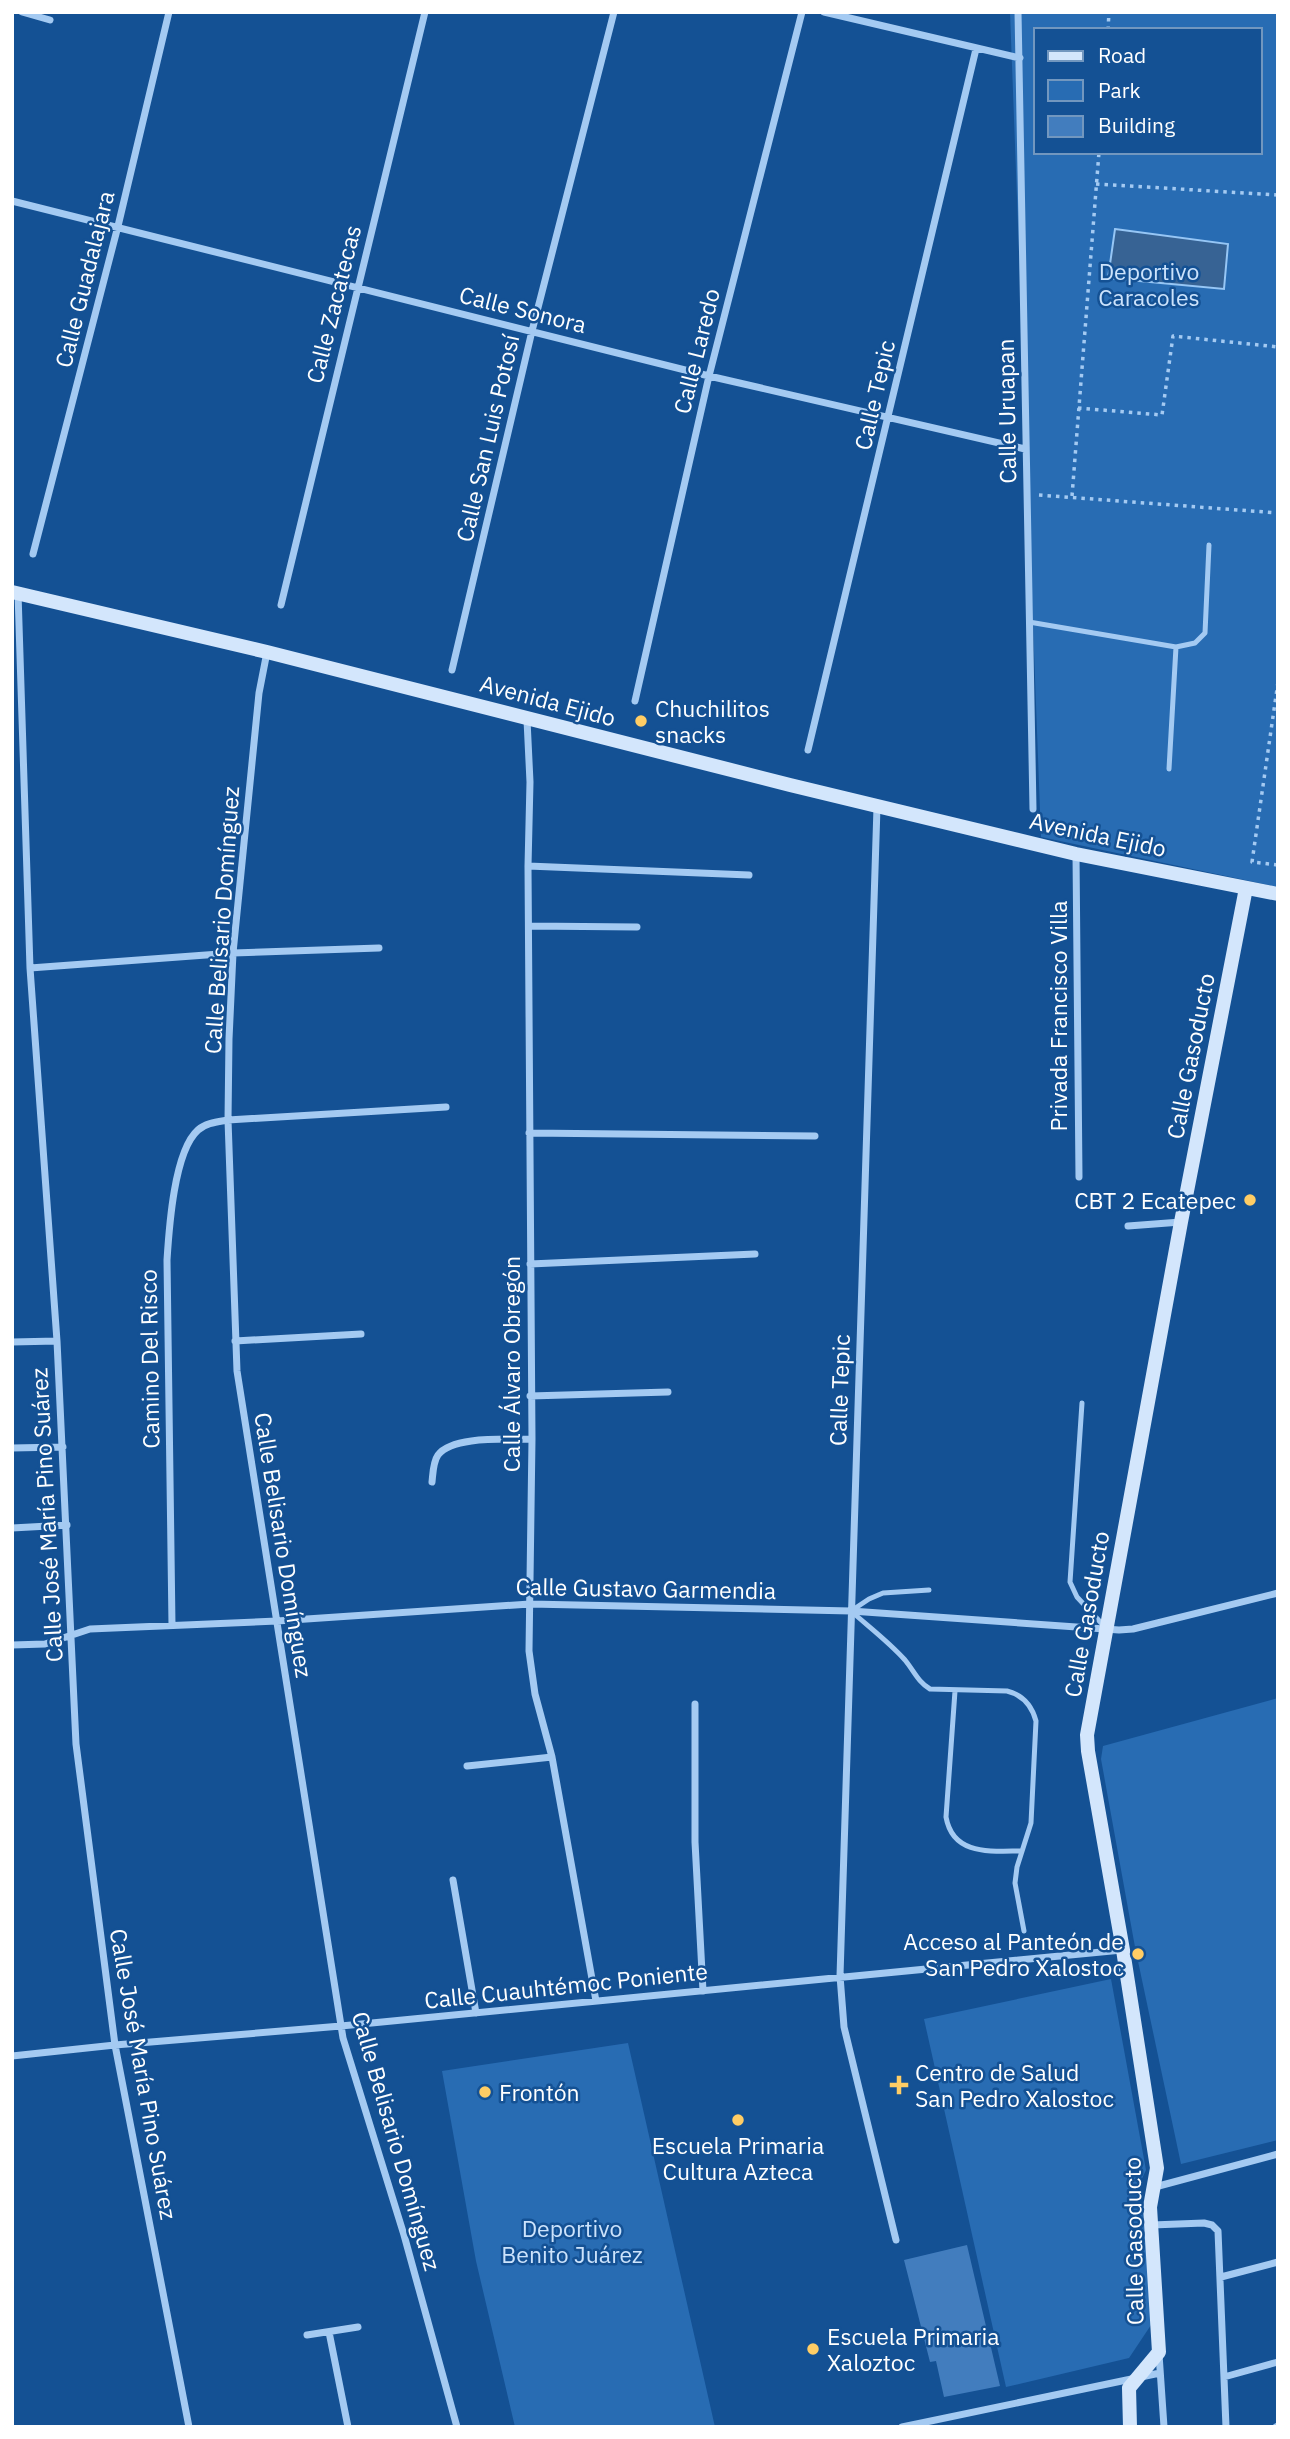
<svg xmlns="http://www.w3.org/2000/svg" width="1290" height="2439" font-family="'IBM Plex Sans',sans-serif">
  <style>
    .green { fill: #286cb3; fill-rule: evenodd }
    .water { fill: #376394; stroke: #96c6f5; stroke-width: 2 }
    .building { fill: #427dbe }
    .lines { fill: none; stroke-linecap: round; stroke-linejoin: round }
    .path { stroke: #a4caf2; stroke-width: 3.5; stroke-dasharray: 3.5 5; stroke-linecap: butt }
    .lane { stroke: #a4caf2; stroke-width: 5 }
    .street { stroke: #a4caf2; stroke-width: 7 }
    .secondary { stroke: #d3e6fc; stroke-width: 14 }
    .poi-dot { fill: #ffcd65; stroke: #145194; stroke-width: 2.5 }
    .labels { text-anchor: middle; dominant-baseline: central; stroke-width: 5; stroke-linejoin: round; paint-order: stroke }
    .park-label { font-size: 23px; fill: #cce3fc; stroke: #145194 }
    .street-label { font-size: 23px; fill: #fff; stroke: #145194 }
    .poi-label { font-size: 23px; fill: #fff; stroke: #145194; text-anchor: start }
  </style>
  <rect width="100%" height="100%" fill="#145194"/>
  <path class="green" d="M 1010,12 L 1278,12 L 1278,887 L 1041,837 ZM 1036,30 L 1260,30 L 1260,152 L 1036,152 Z
    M 1278,1698 L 1278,2140 L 1181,2164 L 1135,1947 L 1101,1759 L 1103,1746 Z
    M 1111,1979 L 1146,2170 L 1139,2185 L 1155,2319 L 1129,2358 L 1006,2387 L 924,2019 Z
    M 628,2043 L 715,2427 L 515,2427 L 476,2261 L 442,2071 Z"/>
  <path class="water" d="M 1115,229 L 1228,244 L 1224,289 L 1108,278 Z"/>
  <path class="building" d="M 967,2245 L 1000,2386 L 944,2397 L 936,2361 L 930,2362 L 904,2260 Z"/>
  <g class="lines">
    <path class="path" d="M 1108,30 L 1109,12
      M 1096,184 L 1278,195
      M 1078,408 L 1162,415 L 1173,336 L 1278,347
      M 1039,495 L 1278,513
      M 1072,496 L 1099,152
      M 1278,682 L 1252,862 L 1278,865"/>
    <path class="lane" d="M 1029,622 L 1176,647 L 1195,643 L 1205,633 L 1209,545
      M 1169,769 L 1176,647
      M 1082,1403 L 1070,1582 L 1077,1597 L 1104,1626
      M 929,1590 L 883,1593 L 869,1599 L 851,1611 C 869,1627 889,1642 905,1660 C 914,1671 918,1682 930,1689 L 1007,1691 C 1023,1695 1032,1706 1036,1721 L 1031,1823 L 1017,1867 L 1015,1883 L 1024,1931
      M 955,1691 L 946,1817 C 953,1856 991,1851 1022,1851"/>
    <path class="street" d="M 22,12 L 50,20
      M 824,12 L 1020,58
      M 1018,12 L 1033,809
      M 12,201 L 709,376 L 1025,449
      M 33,554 L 118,226 L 169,12
      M 18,593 L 30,968 L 57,1341 L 76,1744 L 115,2045 L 189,2427
      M 281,605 L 425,12
      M 267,652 L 259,693 L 233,953 L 229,1039 L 228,1120 L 237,1371 L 343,2038 L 404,2235 L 457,2427
      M 452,670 L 532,331 L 614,12
      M 635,701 L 709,376 L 802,12
      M 527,720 L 530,782 L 528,866 L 532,1439 L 529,1651 L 535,1694 L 552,1757 L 596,2001
      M 808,750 L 976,49
      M 877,807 L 840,1976 L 844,2027 L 896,2240
      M 1076,854 L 1079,1177
      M 528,866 L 749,875
      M 529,926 L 637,927
      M 30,968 L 233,953 L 379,948
      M 529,1133 L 815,1136
      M 1128,1226 L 1181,1222
      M 530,1264 L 755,1254
      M 235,1341 L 361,1334
      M 12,1342 L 57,1341
      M 530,1396 L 668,1392
      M 12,1448 L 63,1447
      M 432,1482 C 433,1473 433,1462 438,1455 C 453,1435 509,1440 532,1439
      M 12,1528 L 67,1525
      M 172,1625 L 167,1260 C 169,1229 174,1151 198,1130 C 206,1123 217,1122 228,1120 L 446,1107
      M 12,1645 L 45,1644 L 90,1629 L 277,1621 L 530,1604 L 851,1611 L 1119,1630 L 1133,1629 L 1278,1593
      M 695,1704 L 695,1842 L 703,1991
      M 467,1766 L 552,1757
      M 453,1880 L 476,2013
      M 12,2056 L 115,2045 L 341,2026 L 1122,1950
      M 1155,2187 L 1278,2154
      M 1152,2225 L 1204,2223 L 1212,2225 L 1218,2231 L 1226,2427
      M 1221,2277 L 1278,2262
      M 329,2332 L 348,2427
      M 307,2335 L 358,2327
      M 1159,2354 L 1164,2427
      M 1224,2377 L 1278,2362
      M 902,2427 L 1160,2373
      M 1276,2427 L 1278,2426"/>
    <path class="secondary" d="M 12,592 L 267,652 L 790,785 L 1076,854 L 1278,894
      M 1130,2427 L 1129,2388 L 1159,2352 L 1150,2207 L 1157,2168 L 1123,1950 L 1088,1751 L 1087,1735 L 1181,1222 L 1246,888"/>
  </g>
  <g class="poi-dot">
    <circle cx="641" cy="721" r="7"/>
    <circle cx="1250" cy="1200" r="7"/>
    <circle cx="1138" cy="1954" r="7"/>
    <path d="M895.5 2074.5h7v7h7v7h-7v7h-7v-7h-7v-7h7z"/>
    <circle cx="485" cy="2092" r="7"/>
    <circle cx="738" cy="2120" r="7"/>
    <circle cx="813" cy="2349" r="7"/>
  </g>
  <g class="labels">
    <g class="park-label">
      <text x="1149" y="271">Deportivo<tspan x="1149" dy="26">Caracoles</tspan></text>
      <text x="572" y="2228">Deportivo<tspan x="572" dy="26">Benito Juárez</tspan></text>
    </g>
    <g class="street-label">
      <text transform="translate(84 279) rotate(-76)">Calle Guadalajara</text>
      <text transform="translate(333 304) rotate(-76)">Calle Zacatecas</text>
      <text transform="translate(523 309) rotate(14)">Calle Sonora</text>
      <text transform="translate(696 351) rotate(-76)">Calle Laredo</text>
      <text transform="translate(874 395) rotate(-77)">Calle Tepic</text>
      <text transform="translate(1006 411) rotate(-91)">Calle Uruapan</text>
      <text transform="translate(487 438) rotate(-77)">Calle San Luis Potosí</text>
      <text transform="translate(548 700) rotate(15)">Avenida Ejido</text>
      <text transform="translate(1098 834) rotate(12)">Avenida Ejido</text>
      <text transform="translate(221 920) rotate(-86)">Calle Belisario Domínguez</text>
      <text transform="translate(1058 1016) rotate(-90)">Privada Francisco Villa</text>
      <text transform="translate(1190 1056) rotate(-79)">Calle Gasoducto</text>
      <text transform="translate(149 1359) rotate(-91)">Camino Del Risco</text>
      <text transform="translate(511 1364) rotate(-90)">Calle Álvaro Obregón</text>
      <text transform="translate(839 1390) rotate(-88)">Calle Tepic</text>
      <text transform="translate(46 1515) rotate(-93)">Calle José María Pino Suárez</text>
      <text transform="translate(284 1545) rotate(81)">Calle Belisario Domínguez</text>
      <text transform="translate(646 1588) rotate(1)">Calle Gustavo Garmendia</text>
      <text transform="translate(1086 1614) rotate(-80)">Calle Gasoducto</text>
      <text transform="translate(566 1985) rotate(-6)">Calle Cuauhtémoc Poniente</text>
      <text transform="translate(144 2074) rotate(80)">Calle José María Pino Suárez</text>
      <text transform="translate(397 2141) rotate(74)">Calle Belisario Domínguez</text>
      <text transform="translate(1133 2241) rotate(-91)">Calle Gasoducto</text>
    </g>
    <g class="poi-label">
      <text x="655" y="708">Chuchilitos<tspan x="655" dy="26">snacks</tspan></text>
      <text x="1236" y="1200" text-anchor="end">CBT 2 Ecatepec</text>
      <text x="1124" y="1941" text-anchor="end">Acceso al Panteón de<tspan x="1124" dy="26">San Pedro Xalostoc</tspan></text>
      <text x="915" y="2072">Centro de Salud<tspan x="915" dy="26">San Pedro Xalostoc</tspan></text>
      <text x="499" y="2092">Frontón</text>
      <text x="738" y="2145" text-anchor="middle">Escuela Primaria<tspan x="738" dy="26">Cultura Azteca</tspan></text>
      <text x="827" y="2336">Escuela Primaria<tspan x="827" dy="26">Xaloztoc</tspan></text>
    </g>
  </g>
  <rect width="1290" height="2439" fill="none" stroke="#ffffff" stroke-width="28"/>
  <rect x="1034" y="28" width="228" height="126" fill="#145194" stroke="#7297bf" stroke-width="2"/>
  <rect x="1048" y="51" width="35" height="10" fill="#d3e6fc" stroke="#7297bf" stroke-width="2"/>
  <text x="1098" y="63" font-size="21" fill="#ffffff">Road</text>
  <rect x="1048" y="80" width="35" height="21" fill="#286cb3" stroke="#7297bf" stroke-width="2"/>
  <text x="1098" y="98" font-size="21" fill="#ffffff">Park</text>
  <rect x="1048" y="116" width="35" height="21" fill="#427dbe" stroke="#7297bf" stroke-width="2"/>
  <text x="1098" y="133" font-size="21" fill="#ffffff">Building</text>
</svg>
